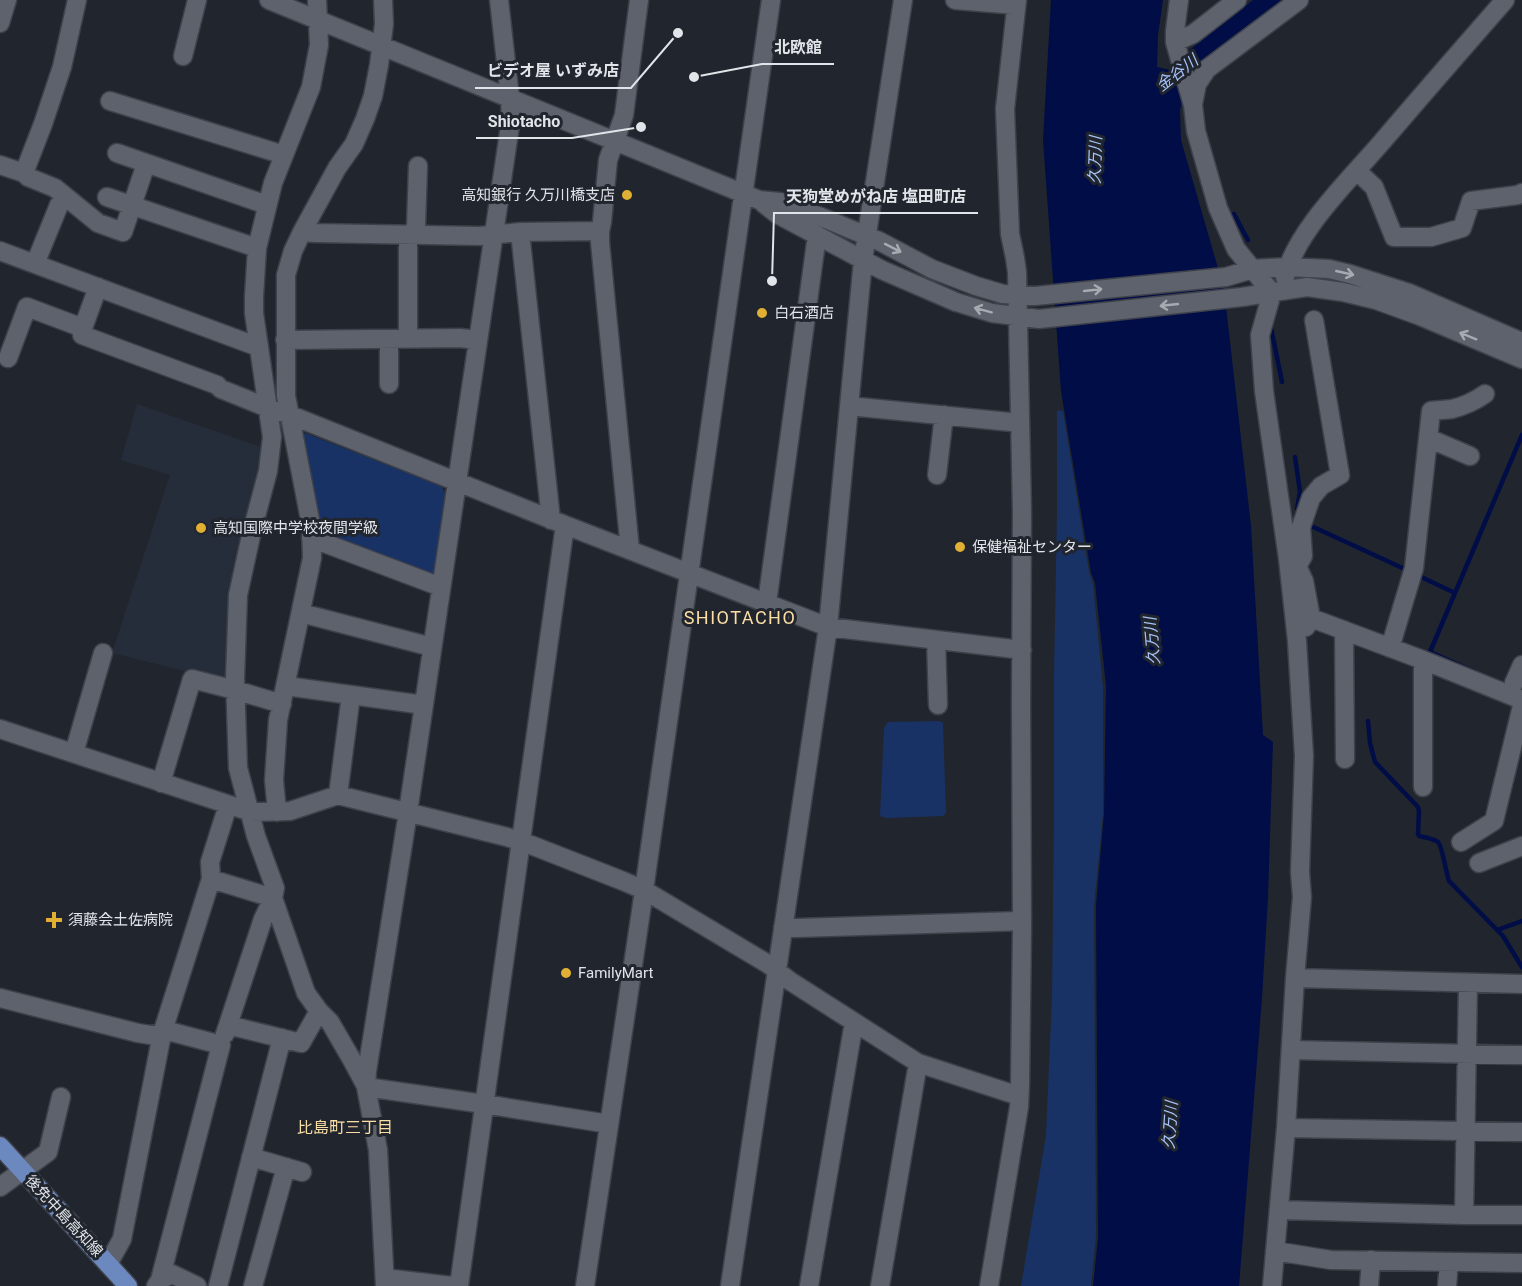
<svg xmlns="http://www.w3.org/2000/svg" width="1522" height="1286" font-family="Roboto,'Noto Sans JP',sans-serif">
  <style>
    .built { fill: #262d3a }
    .green { fill: #193265 }
    .water { fill: #000d47 }
    .lines { fill: none; stroke-linecap: round; stroke-linejoin: round }
    .stream { stroke: #000d47; stroke-width: 4.5 }
    .minor-casing { stroke: #3e4149; stroke-width: 21 }
    .major-casing { stroke: #3e4149; stroke-width: 21 }
    .minor { stroke: #5d626c; stroke-width: 18 }
    .major { stroke: #6b88bf; stroke-width: 18 }
    .oneway { stroke: #a6aab1 }
    .poi-dot { fill: #e1af34; stroke: #21252d; stroke-width: 2 }
    .labels { text-anchor: middle; dominant-baseline: central; stroke-width: 6; stroke-linejoin: round; paint-order: stroke }
    .poi-label { font-size: 15px; fill: #e1e4e9; stroke: #21252d; text-anchor: start }
    .street-label { font-size: 15px; fill: #e1e4e9; stroke: #21252d }
    .water-label { font-size: 16px; font-style: italic; fill: #a6c3fa; stroke: #21252d }
    .neighbourhood-label { font-size: 16px; fill: #fadea5; stroke: #21252d }
    .quarter-label { font-size: 18px; letter-spacing: 1.5px; fill: #fadea5; stroke: #21252d }
    .leader { fill: none; stroke: #e1e4e9; stroke-width: 2 }
    .callout-dot { fill: #e1e4e9; stroke: #21252d; stroke-width: 2 }
    .callout-label { font-size: 16px; text-anchor: middle; font-weight: bold; fill: #e1e4e9; stroke: #21252d; stroke-width: 6; stroke-linejoin: round; paint-order: stroke }
  </style>
  <rect width="100%" height="100%" fill="#21252d"/>
  <path class="built" d="M 137,404 L 267,449 L 229,682 L 112,653 L 170,475 L 121,460 Z"/>
  <path class="green" d="M 1057,410 L 1063,411 L 1089,572 L 1093,584 L 1103,687 L 1103,814 L 1094,906 L 1096,1236 L 1091,1286 L 1021,1286 L 1046,1135 L 1052,996 L 1054,819 L 1054,675 L 1057,511 Z
    M 305,433 L 441,486 L 447,497 L 435,575 L 326,537 L 319,531 L 301,438 Z
    M 940,721 L 943,723 L 946,813 L 943,816 L 887,818 L 880,816 L 884,728 L 888,722 Z"/>
  <path class="water" d="M 1051,0 L 1163,0 L 1158,35 L 1157,67 L 1171,70 L 1174,64 L 1187,52 L 1253,0 L 1286,0 L 1183,97 L 1180,111 L 1181,140 L 1224,289 L 1251,526 L 1263,735 L 1273,742 L 1268,897 L 1262,998 L 1239,1286 L 1093,1286 L 1098,1238 L 1096,905 L 1104,814 L 1106,686 L 1095,583 L 1091,573 L 1061,391 L 1043,140 Z"/>
  <g class="lines">
    <path class="stream" d="M 1234,214 L 1248,240
      M 1270,323 L 1282,382
      M 1295,457 L 1300,492 L 1297,509
      M 1309,525 L 1409,571
      M 1417,575 L 1455,593
      M 1475,672 L 1430,652 L 1522,435
      M 1368,721 L 1370,743 L 1375,762 L 1418,807 L 1419,811 L 1418,834 L 1419,836 C 1424,837 1434,839 1438,842 C 1442,845 1446,873 1449,881 L 1503,936 L 1522,967
      M 1497,930 L 1522,921"/>
    <defs>
      <path id="minor" d="M 269,0 L 742,193 L 759,200 L 780,202 L 821,217 L 879,241 L 932,269 L 976,286 L 1003,294 L 1035,296 L 1226,277 L 1253,269 L 1287,267 L 1329,269 L 1350,274 L 1409,293 L 1522,342
        M 317,0 L 319,45 L 311,87 L 273,183 L 257,248 L 254,297 L 254,313 L 272,437 L 268,471 L 252,531 L 238,595 L 235,678 L 238,768 L 256,836 L 275,888 L 273,898 L 306,993 L 319,1011 L 330,1022 L 352,1060 L 366,1086
        M 955,0 L 1016,5
        M 1179,0 L 1175,31 L 1175,42 L 1193,105 L 1196,131 L 1218,208 L 1236,249 L 1272,293 L 1260,335 L 1264,391 L 1288,559 L 1297,641 L 1304,756 L 1300,872 L 1302,897 L 1295,978 L 1286,1128 L 1272,1286
        M 0,23 L 7,0
        M 1175,42 L 1193,34 L 1237,0
        M 183,56 L 197,0
        M 110,101 L 284,155
        M 1193,104 L 1197,84 L 1207,69 L 1299,0
        M 117,153 L 267,205
        M 0,165 L 24,173 L 43,124 L 62,67 L 77,0
        M 1357,171 L 1374,187 L 1394,237 L 1431,237 L 1462,228 L 1471,201 L 1518,195 L 1522,193
        M 24,173 L 28,177 L 55,188 L 98,223 L 123,232 L 146,164
        M 107,197 L 257,248
        M 763,203 L 777,214 L 882,270 L 956,302 L 992,313 L 1039,319 L 1242,297 L 1307,287 L 1343,292 L 1376,300 L 1420,316 L 1522,359
        M 302,232 L 315,233 L 480,236 L 520,232 L 600,231
        M 520,232 L 551,520
        M 0,251 C 84,282 168,314 253,345 L 259,346
        M 35,264 L 59,205 L 66,197
        M 1285,277 C 1296,231 1350,179 1381,143 C 1422,95 1463,48 1505,0
        M 98,287 L 83,328 L 82,335 L 217,385 L 221,389 L 268,408 L 288,414 L 565,525 L 828,627 L 1022,650
        M 408,338 L 408,240 L 412,235 L 416,226 L 418,166
        M 389,339 L 389,384
        M 285,340 L 460,338 L 477,340
        M 8,358 L 27,307 L 83,328
        M 849,406 L 1020,423
        M 1428,438 L 1470,456
        M 937,475 L 944,415
        M 311,538 L 441,587
        M 630,550 L 600,242 L 600,231 L 602,222 L 608,160 L 624,115 L 639,0
        M 1289,560 L 1297,566 L 1304,581 L 1311,618 L 1306,627
        M 1297,566 L 1303,556 L 1301,527 L 1311,498 L 1321,486 L 1340,475 L 1314,320
        M 767,603 L 817,235
        M 301,613 L 432,647
        M 1311,618 L 1423,660 L 1522,700
        M 1344,630 L 1345,759
        M 936,640 L 938,705
        M 1390,648 L 1414,568 L 1431,411 C 1438,410 1445,410 1452,409 C 1464,406 1475,401 1485,394
        M 1514,683 L 1522,665
        M 286,686 L 424,705
        M 0,729 L 251,812 L 290,811 L 338,795 L 507,837 L 531,845 L 623,881 L 644,890 L 768,964 L 790,981 L 918,1063 L 1019,1096
        M 74,753 L 103,653
        M 161,783 L 192,679 L 235,690 L 282,704
        M 1423,787 L 1423,660
        M 338,795 L 351,695
        M 277,812 L 274,780 L 278,720 L 312,558 L 311,525 L 286,396 L 286,275 L 293,251 L 302,232 L 337,168 L 354,144 L 365,119 L 373,96 L 379,65 L 384,24 L 383,0
        M 1461,842 L 1494,821 L 1522,706
        M 1479,863 L 1522,846
        M 211,879 L 273,898 L 263,919 L 228,1025
        M 783,927 L 797,928 L 1022,921
        M 1295,978 L 1522,984
        M 0,998 L 138,1033 L 150,1035 L 172,1032 L 221,1045 L 160,1280 L 156,1286
        M 225,1034 L 228,1025 L 301,1043 L 319,1011
        M 1291,1050 L 1522,1055
        M 366,1087 L 484,1104 L 609,1124
        M 1286,1128 L 1522,1132
        M 251,1157 L 302,1172
        M 0,1187 L 48,1152 L 61,1097
        M 1279,1210 L 1464,1215 L 1468,983
        M 1464,1215 L 1522,1215
        M 1275,1251 L 1331,1260 L 1522,1263
        M 108,1264 L 122,1239 L 162,1034 L 211,879 L 210,862 L 228,805
        M 385,1278 L 452,1286
        M 160,1280 L 172,1274 L 197,1286
        M 218,1286 L 282,1038
        M 253,1286 L 286,1167
        M 385,1286 L 378,1150 L 366,1087 L 367,1071 L 408,812 L 511,119 L 510,98 L 499,0
        M 459,1286 L 565,525
        M 585,1286 C 603,1163 622,1041 640,918 C 685,612 726,306 771,0
        M 730,1286 L 828,627 L 863,260 L 903,0
        M 809,1286 L 854,1022
        M 880,1286 L 918,1063
        M 989,1286 L 1019,1107 L 1020,1084 L 1022,928 L 1021,703 L 1022,512 L 1017,272 L 1015,258 L 1010,234 L 1005,109 L 1017,0
        M 1369,1286 L 1371,1260
        M 1447,1286 L 1449,1262"/>
      <path id="major" d="M 0,1146 L 128,1286"/>
    </defs>
    <use href="#minor" class="minor-casing"/>
    <use href="#major" class="major-casing"/>
    <use href="#minor" class="minor"/>
    <use href="#major" class="major"/>
  </g>
  <defs><path id="oneway-shaft" d="M-6 0H5M1.5-3L5.5 0L1.5 3" fill="none" stroke-width="1.6" stroke-linecap="round" stroke-linejoin="round" transform="scale(1.5)"/></defs>
  <g class="oneway">
    <use href="#oneway-shaft" transform="translate(893 248) rotate(27)"/>
    <use href="#oneway-shaft" transform="translate(1345 273) rotate(13)"/>
    <use href="#oneway-shaft" transform="translate(1093 290) rotate(-6)"/>
    <use href="#oneway-shaft" transform="translate(1169 305) rotate(174)"/>
    <use href="#oneway-shaft" transform="translate(983 310) rotate(-165)"/>
    <use href="#oneway-shaft" transform="translate(1468 336) rotate(-158)"/>
  </g>
  <g class="poi-dot">
    <circle cx="627" cy="195" r="6"/>
    <circle cx="762" cy="313" r="6"/>
    <circle cx="201" cy="528" r="6"/>
    <circle cx="960" cy="547" r="6"/>
    <path d="M51 911h6v6h6v6h-6v6h-6v-6h-6v-6h6z"/>
    <circle cx="566" cy="973" r="6"/>
  </g>
  <g class="labels">
    <g class="poi-label">
      <text x="615" y="195" text-anchor="end">高知銀行 久万川橋支店</text>
      <text x="774" y="313">白石酒店</text>
      <text x="213" y="528">高知国際中学校夜間学級</text>
      <text x="972" y="547">保健福祉センター</text>
      <text x="68" y="920">須藤会土佐病院</text>
      <text x="578" y="973">FamilyMart</text>
    </g>
    <g class="street-label">
      <text transform="translate(64 1216) rotate(47)">後免中島高知線</text>
    </g>
    <g class="water-label">
      <text transform="translate(1177 73) rotate(-38)">金谷川</text>
      <text transform="translate(1095 160) rotate(-88)">久万川</text>
      <text transform="translate(1152 641) rotate(-95)">久万川</text>
      <text transform="translate(1170 1125) rotate(-86)">久万川</text>
    </g>
    <g class="neighbourhood-label">
      <text x="345" y="1127">比島町三丁目</text>
    </g>
    <g class="quarter-label">
      <text x="740" y="617">SHIOTACHO</text>
    </g>
  </g>
  <path class="leader" d="M694 77L762 64H834M678 33L631 88H475M641 127L572 138H476M772 281L774 213H978"/>
  <g class="callout-dot">
    <circle cx="694" cy="77" r="6"/>
    <circle cx="678" cy="33" r="6"/>
    <circle cx="641" cy="127" r="6"/>
    <circle cx="772" cy="281" r="6"/>
  </g>
  <g class="callout-label">
    <text x="798" y="53">北欧館</text>
    <text x="553" y="76">ビデオ屋 いずみ店</text>
    <text x="524" y="127">Shiotacho</text>
    <text x="876" y="202">天狗堂めがね店 塩田町店</text>
  </g>
</svg>
